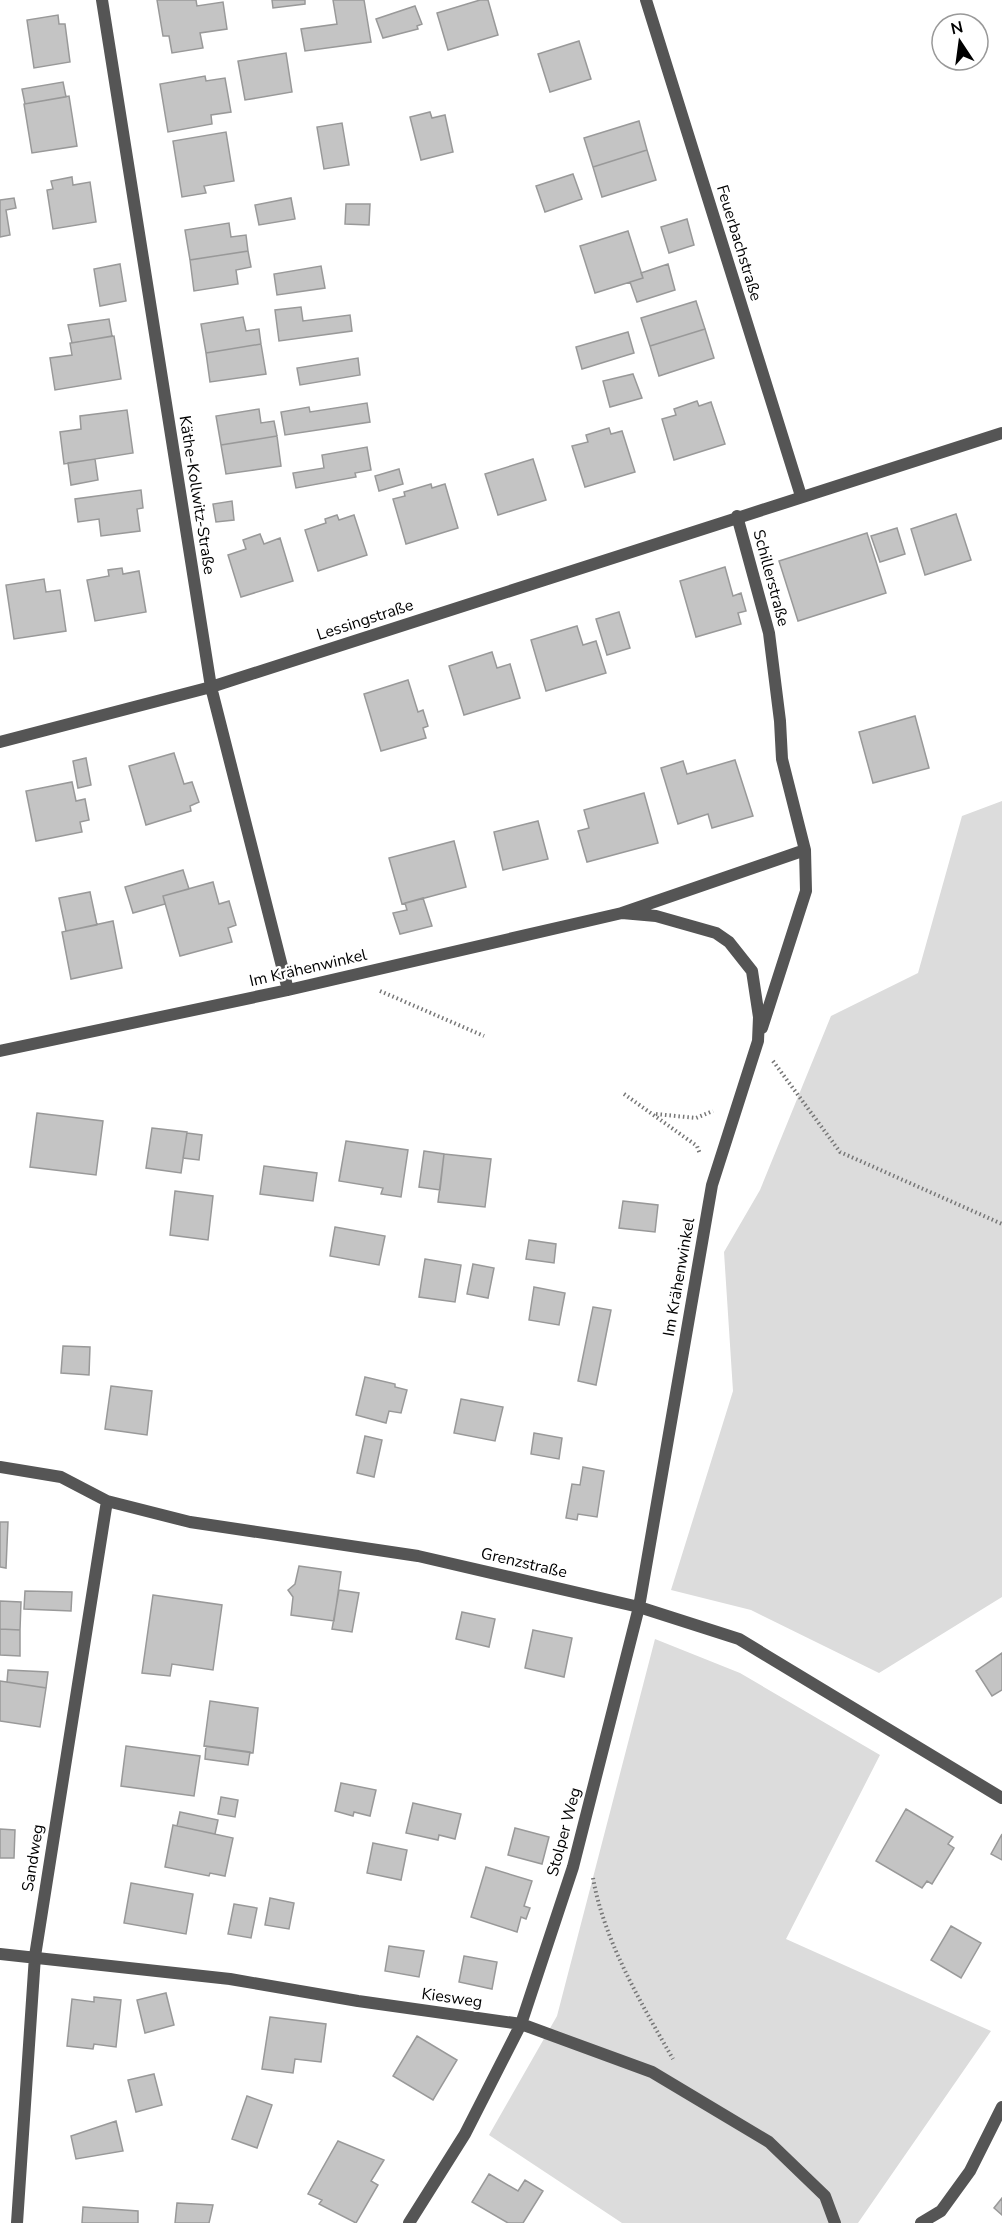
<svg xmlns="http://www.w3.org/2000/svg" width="1002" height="2223" font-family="'Nunito Sans',sans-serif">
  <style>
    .green { fill: #dcdcdc }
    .building { fill: #c4c4c4; stroke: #999; stroke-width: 1.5 }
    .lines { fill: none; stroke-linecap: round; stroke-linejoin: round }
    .path { stroke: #777; stroke-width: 4; stroke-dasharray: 1.5 3; stroke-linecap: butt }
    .minor { stroke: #555; stroke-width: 12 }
    .labels { text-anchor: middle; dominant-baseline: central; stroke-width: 4.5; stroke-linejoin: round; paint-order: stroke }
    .street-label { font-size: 16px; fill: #000; stroke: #fff }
  </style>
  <rect width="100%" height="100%" fill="#fff"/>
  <path class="green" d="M 1002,801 L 1002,1597 L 879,1673 L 751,1610 L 671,1590 L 733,1391 L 724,1252 L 760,1190 L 831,1016 L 918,973 L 962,816 Z
    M 655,1639 L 740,1673 L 880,1755 L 786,1939 L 991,2031 L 858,2223 L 622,2223 L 489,2135 L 557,2016 Z"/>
  <path class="building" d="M 157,0 L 196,0 L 197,6 L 223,2 L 227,29 L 200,33 L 203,48 L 172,53 L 169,36 L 163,36 Z
    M 272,0 L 305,0 L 305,4 L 273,8 Z
    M 333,0 L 364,0 L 371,42 L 305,51 L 301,29 L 337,24 Z
    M 480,0 L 488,0 L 498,35 L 448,50 L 437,13 Z
    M 415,6 L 422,24 L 417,26 L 418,29 L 383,38 L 376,19 Z
    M 58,15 L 59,24 L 65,24 L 70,62 L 34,68 L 27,20 Z
    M 579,41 L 591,79 L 550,92 L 538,54 Z
    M 286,53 L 292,92 L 245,100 L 238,61 Z
    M 205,76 L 206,81 L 225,78 L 231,112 L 211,115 L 212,124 L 168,132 L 160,84 Z
    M 63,82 L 66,97 L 25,104 L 22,89 Z
    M 69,96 L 77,146 L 32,153 L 24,104 Z
    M 430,112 L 432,118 L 445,115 L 453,152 L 421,160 L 410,117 Z
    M 639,121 L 647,150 L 593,167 L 584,138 Z
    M 342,123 L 349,165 L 324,169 L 317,127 Z
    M 226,132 L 234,181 L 204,186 L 206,193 L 182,197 L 173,141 Z
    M 647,150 L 656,180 L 602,197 L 593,167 Z
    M 573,174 L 582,199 L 545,212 L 536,186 Z
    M 72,177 L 73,185 L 90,182 L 96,222 L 53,229 L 47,190 L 53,189 L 51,181 Z
    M 14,198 L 16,208 L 6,210 L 10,235 L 0,237 L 0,200 Z
    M 291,198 L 295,219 L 259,225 L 255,205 Z
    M 346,204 L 370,204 L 369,225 L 345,224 Z
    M 687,219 L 694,245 L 669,253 L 661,227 Z
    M 229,223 L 231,237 L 246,235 L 248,251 L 190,260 L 185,230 Z
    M 628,231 L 643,278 L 595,293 L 580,246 Z
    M 248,251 L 251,267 L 236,270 L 238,284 L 194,291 L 190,260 Z
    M 120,264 L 126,301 L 100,306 L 94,269 Z
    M 668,264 L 675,290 L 637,302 L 630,282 L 643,278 L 641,273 Z
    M 321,266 L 325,288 L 277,295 L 274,274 Z
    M 696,301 L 705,329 L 650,346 L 641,318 Z
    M 301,307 L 303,321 L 350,315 L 352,331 L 279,341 L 275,310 Z
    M 243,317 L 246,331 L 259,329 L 261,344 L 206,353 L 201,324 Z
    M 109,319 L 112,336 L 72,343 L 68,325 Z
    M 705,329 L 714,358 L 659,376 L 650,346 Z
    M 628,332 L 634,353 L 582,369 L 576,347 Z
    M 114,336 L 121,379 L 55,390 L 50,358 L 72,355 L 70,343 Z
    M 261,344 L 266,374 L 210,382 L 206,353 Z
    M 358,358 L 360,375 L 300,385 L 297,368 Z
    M 633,374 L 642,398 L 610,407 L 603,381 Z
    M 697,401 L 699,406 L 711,402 L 725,444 L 674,460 L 662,419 L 676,415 L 674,409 Z
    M 367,403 L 370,422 L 285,435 L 281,412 L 309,407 L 310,412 Z
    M 259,409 L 261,423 L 274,421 L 277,436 L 221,445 L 216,416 Z
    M 127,410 L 133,453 L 64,464 L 60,432 L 81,429 L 80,416 Z
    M 609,428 L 611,434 L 622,431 L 635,472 L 585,487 L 572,446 L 588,442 L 586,435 Z
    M 277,436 L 281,466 L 226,474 L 221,445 Z
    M 367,447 L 371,470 L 355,473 L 356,477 L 296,488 L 293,473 L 324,468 L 322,455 Z
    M 95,459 L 98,480 L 71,485 L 68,463 Z
    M 533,459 L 546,500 L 498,515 L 485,474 Z
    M 399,469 L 403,484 L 379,491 L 375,476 Z
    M 431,484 L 432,488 L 445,484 L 458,528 L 406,544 L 393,499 L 405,496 L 404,492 Z
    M 141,490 L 143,508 L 137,509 L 140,531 L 101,536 L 99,519 L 78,522 L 75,499 Z
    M 232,501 L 234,520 L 216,522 L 213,504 Z
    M 956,514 L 971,560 L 925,575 L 911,529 Z
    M 337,515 L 339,520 L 354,515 L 367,555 L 318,571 L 305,530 L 326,523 L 325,519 Z
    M 897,528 L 905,554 L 880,562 L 871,536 Z
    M 867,533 L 886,593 L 798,621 L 779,561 Z
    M 260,534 L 264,544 L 280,538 L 293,581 L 241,597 L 228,555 L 246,549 L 243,540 Z
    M 725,567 L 733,596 L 741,593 L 746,611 L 738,613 L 741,624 L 696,637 L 680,581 Z
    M 122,568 L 123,574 L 139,571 L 146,612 L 95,621 L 87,580 L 109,576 L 108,570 Z
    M 44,579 L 46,592 L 60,590 L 66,631 L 14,639 L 6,585 Z
    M 619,612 L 630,648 L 607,655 L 596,619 Z
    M 577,626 L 583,645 L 596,641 L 606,673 L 546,691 L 531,640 Z
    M 492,652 L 497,668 L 510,664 L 520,698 L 464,715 L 449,666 Z
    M 408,680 L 418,712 L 423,710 L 428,726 L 423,728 L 426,738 L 381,751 L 364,694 Z
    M 915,716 L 929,768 L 873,783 L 859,732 Z
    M 174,753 L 184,784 L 192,782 L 199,802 L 190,806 L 191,811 L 146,825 L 129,766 Z
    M 86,758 L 91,785 L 78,788 L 73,761 Z
    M 735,760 L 753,816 L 712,828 L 708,814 L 678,824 L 661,768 L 683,761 L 687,774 Z
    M 72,782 L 76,801 L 85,799 L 89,820 L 80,822 L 82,832 L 36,841 L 26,791 Z
    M 644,793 L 658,843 L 587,862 L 578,831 L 589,828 L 584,810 Z
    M 538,821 L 548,859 L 503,870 L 494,832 Z
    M 454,841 L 466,887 L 402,904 L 389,858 Z
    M 183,870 L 189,889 L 163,896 L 165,904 L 133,913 L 125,887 Z
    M 213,882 L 219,904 L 229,901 L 236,925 L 228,928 L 232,942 L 180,956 L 163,896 Z
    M 90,892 L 97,925 L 66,931 L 59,898 Z
    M 423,898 L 432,926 L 400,934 L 393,913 L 407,910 L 405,903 Z
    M 113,921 L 122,968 L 71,979 L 62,932 Z
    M 37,1113 L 103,1121 L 96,1175 L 30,1167 Z
    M 152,1128 L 187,1132 L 181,1173 L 146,1168 Z
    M 187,1133 L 202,1135 L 199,1160 L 183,1158 Z
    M 346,1141 L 408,1150 L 401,1197 L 381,1194 L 383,1188 L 339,1181 Z
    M 424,1151 L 444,1154 L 440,1190 L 419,1187 Z
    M 444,1154 L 491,1159 L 485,1207 L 438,1202 Z
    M 264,1166 L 317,1173 L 313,1201 L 260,1194 Z
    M 175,1191 L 213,1196 L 208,1240 L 170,1235 Z
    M 623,1201 L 658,1205 L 655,1232 L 619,1228 Z
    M 335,1227 L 385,1236 L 379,1265 L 330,1256 Z
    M 529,1240 L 556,1244 L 554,1263 L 526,1259 Z
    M 425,1259 L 461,1265 L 455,1302 L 419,1297 Z
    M 473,1264 L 494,1268 L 488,1298 L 467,1294 Z
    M 534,1287 L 565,1293 L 559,1325 L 529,1320 Z
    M 593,1307 L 611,1310 L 596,1385 L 578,1381 Z
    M 63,1346 L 90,1347 L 89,1375 L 61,1373 Z
    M 365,1377 L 395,1384 L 395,1387 L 407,1390 L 401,1413 L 389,1411 L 386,1423 L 356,1415 Z
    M 111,1386 L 152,1391 L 147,1435 L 105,1429 Z
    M 461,1399 L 503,1407 L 495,1441 L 454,1433 Z
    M 534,1433 L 562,1438 L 559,1459 L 531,1454 Z
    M 365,1436 L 382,1440 L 374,1477 L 357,1473 Z
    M 583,1467 L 604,1471 L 597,1517 L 578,1514 L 577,1520 L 566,1518 L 572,1484 L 580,1485 Z
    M 0,1522 L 8,1522 L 6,1568 L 0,1567 Z
    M 299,1566 L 341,1572 L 334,1621 L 291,1615 L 293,1597 L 288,1590 L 295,1584 Z
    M 339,1590 L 359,1593 L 352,1632 L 332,1629 Z
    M 25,1591 L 72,1592 L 71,1611 L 24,1609 Z
    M 153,1595 L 222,1605 L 213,1670 L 172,1664 L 170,1676 L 142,1673 Z
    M 0,1601 L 21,1602 L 20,1630 L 0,1629 Z
    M 462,1612 L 495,1619 L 489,1647 L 456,1639 Z
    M 0,1629 L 20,1630 L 20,1656 L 0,1655 Z
    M 533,1630 L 572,1638 L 564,1677 L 525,1668 Z
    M 1002,1653 L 1002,1690 L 992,1696 L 976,1671 Z
    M 8,1670 L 48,1672 L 46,1688 L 7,1682 Z
    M 0,1681 L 46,1688 L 40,1727 L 0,1721 Z
    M 210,1701 L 258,1708 L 253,1753 L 204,1746 Z
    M 126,1746 L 200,1756 L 194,1796 L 121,1786 Z
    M 206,1746 L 250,1752 L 248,1765 L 205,1759 Z
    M 341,1783 L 376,1790 L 370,1816 L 354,1812 L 353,1816 L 335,1811 Z
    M 221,1797 L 238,1800 L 235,1817 L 218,1814 Z
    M 413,1803 L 461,1814 L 455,1839 L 439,1835 L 438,1840 L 406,1833 Z
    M 906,1809 L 953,1837 L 948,1844 L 954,1848 L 932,1884 L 927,1881 L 922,1888 L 876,1861 Z
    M 180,1812 L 218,1820 L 215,1834 L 177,1826 Z
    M 173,1825 L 233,1838 L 225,1876 L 210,1873 L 209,1876 L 165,1867 Z
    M 515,1828 L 549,1837 L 542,1864 L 508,1855 Z
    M 0,1829 L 15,1830 L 14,1858 L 0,1858 Z
    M 1002,1834 L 1002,1860 L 991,1854 Z
    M 373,1843 L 407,1850 L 401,1880 L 367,1873 Z
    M 486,1867 L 532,1881 L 524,1906 L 530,1908 L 526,1919 L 521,1917 L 517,1932 L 471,1917 Z
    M 131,1883 L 193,1894 L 186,1934 L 124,1923 Z
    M 270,1898 L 294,1903 L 289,1929 L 265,1925 Z
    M 234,1904 L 257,1908 L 251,1938 L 228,1934 Z
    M 951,1926 L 981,1943 L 961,1978 L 931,1960 Z
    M 389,1946 L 424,1951 L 419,1977 L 385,1971 Z
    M 464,1956 L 497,1962 L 492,1989 L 459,1982 Z
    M 166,1993 L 174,2025 L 145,2033 L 137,2000 Z
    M 94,1997 L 121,2000 L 116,2047 L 94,2044 L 93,2049 L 67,2046 L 72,1999 L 94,2002 Z
    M 270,2017 L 326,2024 L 321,2062 L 295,2059 L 293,2073 L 262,2069 Z
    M 417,2036 L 457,2060 L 433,2100 L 393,2076 Z
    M 154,2074 L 162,2105 L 136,2112 L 128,2080 Z
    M 247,2096 L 272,2105 L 257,2148 L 232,2139 Z
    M 116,2121 L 123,2151 L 76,2159 L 71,2136 Z
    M 338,2141 L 384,2160 L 371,2181 L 378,2185 L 356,2223 L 319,2204 L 322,2200 L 308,2194 Z
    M 489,2174 L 518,2191 L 525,2180 L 543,2191 L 523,2223 L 508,2223 L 472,2202 Z
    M 1002,2198 L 1002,2215 L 994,2208 Z
    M 177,2203 L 213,2205 L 209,2223 L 175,2223 Z
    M 83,2207 L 138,2211 L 138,2223 L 82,2223 Z"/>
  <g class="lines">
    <path class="path" d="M 380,991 L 484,1036
      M 773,1061 L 840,1152 L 1002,1224
      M 624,1094 L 697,1146 L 700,1154
      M 656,1114 L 696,1118 L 713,1111
      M 593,1878 C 604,1941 642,2005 673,2059"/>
    <path class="minor" d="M 102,0 L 211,687 L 288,990
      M 646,0 L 801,496
      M 737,516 L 769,633 L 780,721 L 782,759 L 805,850 L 806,891 L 762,1028
      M 0,742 L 211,687 L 1002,433
      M 0,1051 L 288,990 L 622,913 L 805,850
      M 0,1467 L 61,1477 L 107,1501 L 190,1522 L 418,1556 L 639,1607 L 739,1639 L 1002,1798
      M 0,1954 L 230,1979 L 358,2001 L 521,2024 L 652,2072 L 769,2142 L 825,2196 L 835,2223
      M 17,2223 L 35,1956 L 107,1501
      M 409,2223 L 465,2134 L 521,2024 L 573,1867 L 639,1607 L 712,1185 L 758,1041 L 759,1017 L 752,971 L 729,942 L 716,933 L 656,916 L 622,913
      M 921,2223 L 941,2211 L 970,2171 L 1002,2107"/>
  </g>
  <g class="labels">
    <g class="street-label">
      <text transform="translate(739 243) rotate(73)">Feuerbachstraße</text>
      <text transform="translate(197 495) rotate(81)">Käthe-Kollwitz-Straße</text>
      <text transform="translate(771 578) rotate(75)">Schillerstraße</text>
      <text transform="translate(365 620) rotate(-18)">Lessingstraße</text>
      <text transform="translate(308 968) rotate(-13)">Im Krähenwinkel</text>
      <text transform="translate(679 1277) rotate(-80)">Im Krähenwinkel</text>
      <text transform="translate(524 1563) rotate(13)">Grenzstraße</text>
      <text transform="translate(564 1832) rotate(-75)">Stolper Weg</text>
      <text transform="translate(33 1858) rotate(-81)">Sandweg</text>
      <text transform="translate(452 1998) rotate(8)">Kiesweg</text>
    </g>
  </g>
  <g transform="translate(960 42) rotate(347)"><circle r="28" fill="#ffffff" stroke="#999999" stroke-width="1.5"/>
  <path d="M0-4.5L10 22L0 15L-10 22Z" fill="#000000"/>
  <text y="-9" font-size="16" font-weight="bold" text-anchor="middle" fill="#000000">N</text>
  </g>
</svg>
